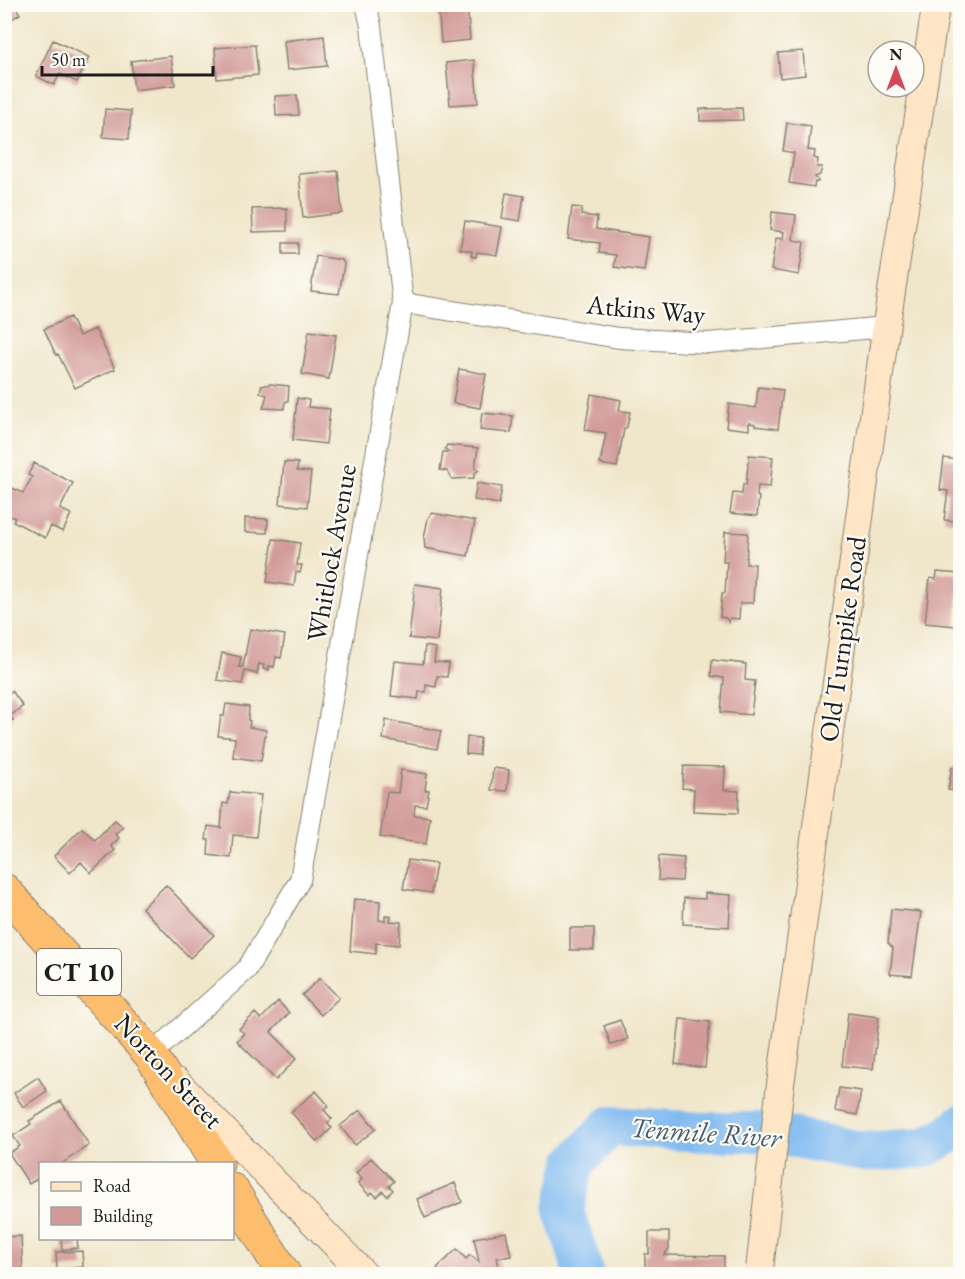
<svg xmlns="http://www.w3.org/2000/svg" width="965" height="1279" font-family="'EB Garamond',serif">
  <style>
    .lines { fill: none; stroke-linecap: round; stroke-linejoin: round }
    .river { stroke: #80b9f0; stroke-width: 40 }
    .building { fill: #d29b99 }
    .street-casing { stroke: #868173; stroke-width: 22 }
    .secondary-casing { stroke: #868173; stroke-width: 29 }
    .highway-casing { stroke: #868173; stroke-width: 35 }
    .street { stroke: #fff; stroke-width: 20 }
    .secondary { stroke: #fee5c5; stroke-width: 27 }
    .highway { stroke: #fcbd6e; stroke-width: 33 }
    .labels { text-anchor: middle; dominant-baseline: central; stroke-width: 4.5; stroke-linejoin: round; paint-order: stroke }
    .shield { fill: #fdfcf7; stroke: #605f5e; stroke-width: 1.5 }
    .shield-label { font-size: 26px; font-weight: bold; fill: #1c1c1c }
    .street-label { font-size: 27px; fill: #1c1c1c; stroke: #fdfcf7 }
    .water-label { font-size: 28px; font-style: italic; fill: #445b71; stroke: #fdfcf7 }
  </style>
  <rect width="100%" height="100%" fill="#fdfcf7"/>
  <filter id="ink" filterUnits="userSpaceOnUse"><feTurbulence type="fractalNoise" baseFrequency=".0167" numOctaves="2"/><feDisplacementMap in="SourceGraphic" scale="12" xChannelSelector="R" yChannelSelector="G"/><feConvolveMatrix kernelMatrix="1 2 1 2 8 2 1 2 1" color-interpolation-filters="sRGB"/></filter>
  <filter id="wash" filterUnits="userSpaceOnUse"><feTurbulence type="fractalNoise" baseFrequency=".008" numOctaves="4" result="noise"/><feDisplacementMap in="SourceGraphic" scale="24" xChannelSelector="R" yChannelSelector="G"/><feGaussianBlur stdDeviation="1.35" result="paint"/><feColorMatrix in="noise" values="0 0 0 0 0 0 0 0 0 0 0 0 0 0 0 0 0 1.4 0 .05"/><feComposite in="paint" operator="in"/></filter>
  <g filter="url(#wash)">
    <rect width="100%" height="100%" fill="#f0e6ca"/>
    <g class="lines">
      <path class="river" d="M 584,1274 L 564,1210 L 575,1163 L 610,1126 L 704,1132 L 767,1132 L 864,1152 L 924,1148 L 955,1131 L 960,1125"/>
    </g>
    <g id="blocks">
      <path class="building" d="M 4,4 L 14,4 L 20,14 L 4,24 Z
        M 438,4 L 467,4 L 470,40 L 441,43 Z
        M 324,36 L 327,66 L 287,70 L 284,41 Z
        M 53,40 L 89,57 L 77,82 L 60,74 L 54,85 L 36,76 Z
        M 255,45 L 258,75 L 217,79 L 215,48 Z
        M 803,51 L 805,75 L 780,78 L 778,53 Z
        M 171,56 L 175,85 L 134,90 L 131,61 Z
        M 474,60 L 478,103 L 450,105 L 446,63 Z
        M 297,95 L 299,115 L 276,116 L 275,96 Z
        M 742,108 L 743,120 L 700,121 L 700,109 Z
        M 105,109 L 131,111 L 129,139 L 103,137 Z
        M 787,123 L 811,126 L 808,150 L 815,151 L 814,158 L 818,159 L 817,167 L 822,167 L 820,175 L 815,177 L 818,180 L 818,182 L 815,182 L 814,187 L 789,183 L 794,153 L 783,151 Z
        M 338,171 L 342,213 L 303,218 L 299,174 Z
        M 506,193 L 524,196 L 520,221 L 502,218 Z
        M 572,207 L 582,208 L 581,215 L 597,217 L 596,229 L 649,237 L 644,271 L 614,267 L 616,255 L 599,253 L 600,243 L 568,239 Z
        M 287,208 L 287,231 L 253,232 L 252,209 Z
        M 772,212 L 796,215 L 793,240 L 804,242 L 799,275 L 771,270 L 776,238 L 783,239 L 784,232 L 770,230 Z
        M 465,221 L 502,227 L 497,255 L 477,252 L 476,257 L 471,256 L 472,251 L 460,249 Z
        M 283,243 L 298,243 L 298,254 L 283,254 Z
        M 316,256 L 342,260 L 344,264 L 339,294 L 311,291 Z
        M 70,317 L 79,336 L 95,329 L 115,369 L 75,388 L 58,354 L 56,355 L 44,329 Z
        M 309,331 L 336,335 L 329,379 L 302,374 Z
        M 459,369 L 486,374 L 480,408 L 453,403 Z
        M 270,384 L 289,386 L 288,401 L 285,402 L 284,409 L 263,408 L 267,395 L 260,393 L 261,386 Z
        M 758,387 L 783,390 L 778,429 L 755,426 L 755,424 L 749,423 L 749,430 L 726,427 L 729,404 L 756,408 Z
        M 591,394 L 621,400 L 619,411 L 630,412 L 627,427 L 624,429 L 617,467 L 600,464 L 606,433 L 585,430 Z
        M 297,398 L 309,400 L 308,407 L 330,409 L 326,444 L 293,440 Z
        M 482,413 L 513,416 L 511,433 L 480,430 Z
        M 447,445 L 478,448 L 475,468 L 479,470 L 474,474 L 474,478 L 452,479 L 447,471 L 440,470 L 443,452 L 449,452 L 445,449 Z
        M 958,446 L 960,446 L 960,522 L 944,520 L 948,491 L 940,490 L 944,458 L 956,460 Z
        M 749,455 L 773,457 L 770,487 L 758,486 L 757,496 L 759,497 L 757,516 L 730,513 L 733,493 L 742,494 L 743,484 L 746,485 Z
        M 284,462 L 298,463 L 297,471 L 311,472 L 307,507 L 280,504 Z
        M 34,463 L 73,483 L 60,509 L 71,514 L 63,532 L 51,526 L 45,538 L 13,521 L 15,518 L 4,513 L 6,485 L 23,493 L 32,477 L 28,475 Z
        M 477,483 L 502,487 L 499,504 L 474,500 Z
        M 432,513 L 475,521 L 468,556 L 425,548 L 424,538 L 428,518 Z
        M 245,518 L 268,519 L 267,533 L 245,532 Z
        M 725,532 L 748,533 L 746,564 L 755,564 L 753,603 L 740,603 L 739,619 L 730,618 L 729,623 L 726,618 L 720,617 L 722,593 L 725,593 L 727,562 L 723,562 Z
        M 273,539 L 300,543 L 297,565 L 302,565 L 300,573 L 296,572 L 294,586 L 267,582 Z
        M 937,572 L 960,574 L 956,626 L 925,623 L 930,578 L 936,579 Z
        M 415,584 L 443,588 L 437,641 L 409,638 Z
        M 250,629 L 285,635 L 281,658 L 276,657 L 274,667 L 269,666 L 269,670 L 263,669 L 264,665 L 259,664 L 257,674 L 245,671 L 242,684 L 217,680 L 222,653 L 241,657 L 239,667 L 243,667 Z
        M 425,646 L 436,648 L 434,662 L 449,663 L 447,677 L 437,676 L 436,687 L 426,685 L 426,692 L 419,692 L 418,699 L 391,696 L 395,661 L 423,664 Z
        M 712,660 L 746,664 L 745,680 L 755,681 L 751,715 L 721,712 L 724,678 L 711,676 Z
        M 12,691 L 23,706 L 10,716 L 13,720 L 4,726 L 4,697 Z
        M 226,704 L 249,707 L 248,720 L 250,721 L 249,727 L 266,730 L 261,761 L 233,757 L 235,738 L 218,736 L 221,716 L 224,716 Z
        M 386,720 L 441,731 L 437,749 L 383,739 Z
        M 467,737 L 480,738 L 479,755 L 466,754 Z
        M 959,747 L 960,747 L 960,791 L 948,790 L 952,767 L 956,768 Z
        M 684,766 L 725,767 L 724,790 L 739,791 L 738,813 L 693,811 L 694,789 L 682,788 Z
        M 493,768 L 509,770 L 507,791 L 491,790 Z
        M 401,770 L 427,774 L 425,790 L 429,790 L 426,806 L 415,805 L 414,815 L 430,817 L 426,844 L 380,837 L 387,792 L 398,793 Z
        M 230,792 L 261,795 L 256,837 L 233,835 L 231,858 L 208,855 L 209,840 L 206,840 L 208,826 L 221,828 L 223,803 L 228,804 Z
        M 115,820 L 123,827 L 115,834 L 119,838 L 111,846 L 115,850 L 91,873 L 81,862 L 70,873 L 54,856 L 82,828 L 95,840 Z
        M 659,856 L 684,858 L 682,881 L 658,880 Z
        M 408,860 L 436,864 L 431,893 L 403,889 Z
        M 166,885 L 214,935 L 190,958 L 142,908 Z
        M 705,893 L 731,895 L 729,927 L 683,924 L 684,898 L 705,899 Z
        M 354,899 L 380,901 L 379,920 L 385,921 L 385,916 L 391,916 L 390,921 L 401,922 L 399,945 L 376,943 L 376,954 L 350,951 Z
        M 891,909 L 921,912 L 912,976 L 890,974 L 893,948 L 888,943 Z
        M 570,928 L 594,928 L 594,950 L 570,950 Z
        M 320,978 L 339,998 L 321,1015 L 302,995 Z
        M 278,1001 L 289,1013 L 271,1032 L 297,1058 L 276,1080 L 237,1041 L 244,1033 L 239,1029 L 255,1013 L 261,1019 Z
        M 848,1013 L 879,1017 L 873,1069 L 842,1066 Z
        M 680,1019 L 710,1022 L 705,1068 L 675,1064 Z
        M 620,1020 L 628,1039 L 611,1045 L 604,1026 Z
        M 38,1077 L 47,1091 L 23,1107 L 14,1093 Z
        M 839,1088 L 861,1091 L 857,1115 L 835,1111 Z
        M 316,1091 L 329,1106 L 324,1110 L 332,1119 L 327,1123 L 332,1128 L 317,1142 L 291,1112 Z
        M 61,1101 L 89,1145 L 61,1164 L 40,1164 L 40,1177 L 29,1184 L 9,1153 L 20,1146 L 13,1136 L 31,1124 L 29,1121 Z
        M 360,1110 L 376,1129 L 355,1145 L 340,1126 Z
        M 371,1158 L 394,1181 L 389,1186 L 393,1190 L 387,1196 L 383,1191 L 377,1197 L 372,1192 L 369,1195 L 358,1183 L 362,1179 L 356,1173 Z
        M 455,1183 L 462,1202 L 425,1218 L 417,1199 Z
        M 506,1232 L 511,1256 L 497,1258 L 500,1272 L 486,1274 L 442,1274 L 437,1268 L 457,1249 L 466,1259 L 470,1255 L 479,1262 L 474,1238 Z
        M 649,1232 L 669,1232 L 669,1249 L 664,1255 L 724,1256 L 724,1274 L 645,1274 L 645,1254 L 649,1254 Z
        M 21,1236 L 23,1274 L 4,1274 L 4,1237 Z
        M 61,1238 L 77,1238 L 78,1248 L 62,1250 Z
        M 82,1251 L 83,1267 L 57,1269 L 56,1252 Z"/>
    </g>
  </g>
  <g filter="url(#ink)">
    <use href="#blocks" fill-opacity="0" stroke="#868173" stroke-width="1.5"/>
    <g class="lines">
      <defs>
        <path id="street" d="M 403,303 L 619,338 L 708,343 L 886,327
          M 151,1055 L 247,969 L 300,880 L 403,303 L 371,26 L 366,4"/>
        <path id="secondary" d="M 177,1082 L 364,1274
          M 759,1274 L 780,1088 L 886,327 L 936,4"/>
        <path id="highway" d="M 4,890 L 151,1055 L 217,1164
          M 232,1190 L 284,1274"/>
      </defs>
      <use href="#street" class="street-casing"/>
      <use href="#secondary" class="secondary-casing"/>
      <use href="#highway" class="highway-casing"/>
      <use href="#street" class="street"/>
      <use href="#secondary" class="secondary"/>
      <use href="#highway" class="highway"/>
    </g>
  </g>
  <g class="labels">
    <rect class="shield" x="37" y="949" width="84" height="46" rx="4.5"/>
    <g class="shield-label">
      <text x="79" y="972">CT 10</text>
    </g>
    <g class="street-label">
      <text transform="translate(646 309) rotate(5)">Atkins Way</text>
      <text transform="translate(331 553) rotate(-80)">Whitlock Avenue</text>
      <text transform="translate(842 639) rotate(-82)">Old Turnpike Road</text>
      <text transform="translate(169 1071) rotate(47)">Norton Street</text>
    </g>
    <g class="water-label">
      <text transform="translate(706 1132) rotate(4)">Tenmile River</text>
    </g>
  </g>
  <rect width="965" height="1279" fill="none" stroke="#fdfcf7" stroke-width="24"/>
  <rect x="39" y="1162" width="195" height="78" fill="#fdfcf7" stroke="#a3a29f" stroke-width="1.5"/>
  <rect x="51" y="1182" width="30" height="9" fill="#fee5c5" stroke="#a3a29f" stroke-width="1.5"/>
  <text x="93" y="1192" font-size="18" fill="#1c1c1c">Road</text>
  <rect x="51" y="1207" width="30" height="18" fill="#d29b99" stroke="#a3a29f" stroke-width="1.5"/>
  <text x="93" y="1222" font-size="18" fill="#1c1c1c">Building</text>
  <g transform="translate(896 69)"><circle r="28" fill="#fdfcf7" stroke="#a3a29f" stroke-width="1.5"/>
  <path d="M0-4.5L10 22L0 15L-10 22Z" fill="#d1495b"/>
  <text y="-9" font-size="16" font-weight="bold" text-anchor="middle" fill="#1c1c1c">N</text>
  </g>
  <path d="M42 66v9h171v-9" fill="none" stroke="#1c1c1c" stroke-width="3"/>
  <text x="51" y="66" font-size="18" fill="#1c1c1c" stroke="#fdfcf7" stroke-width="4.5" paint-order="stroke">50 m</text>
</svg>
